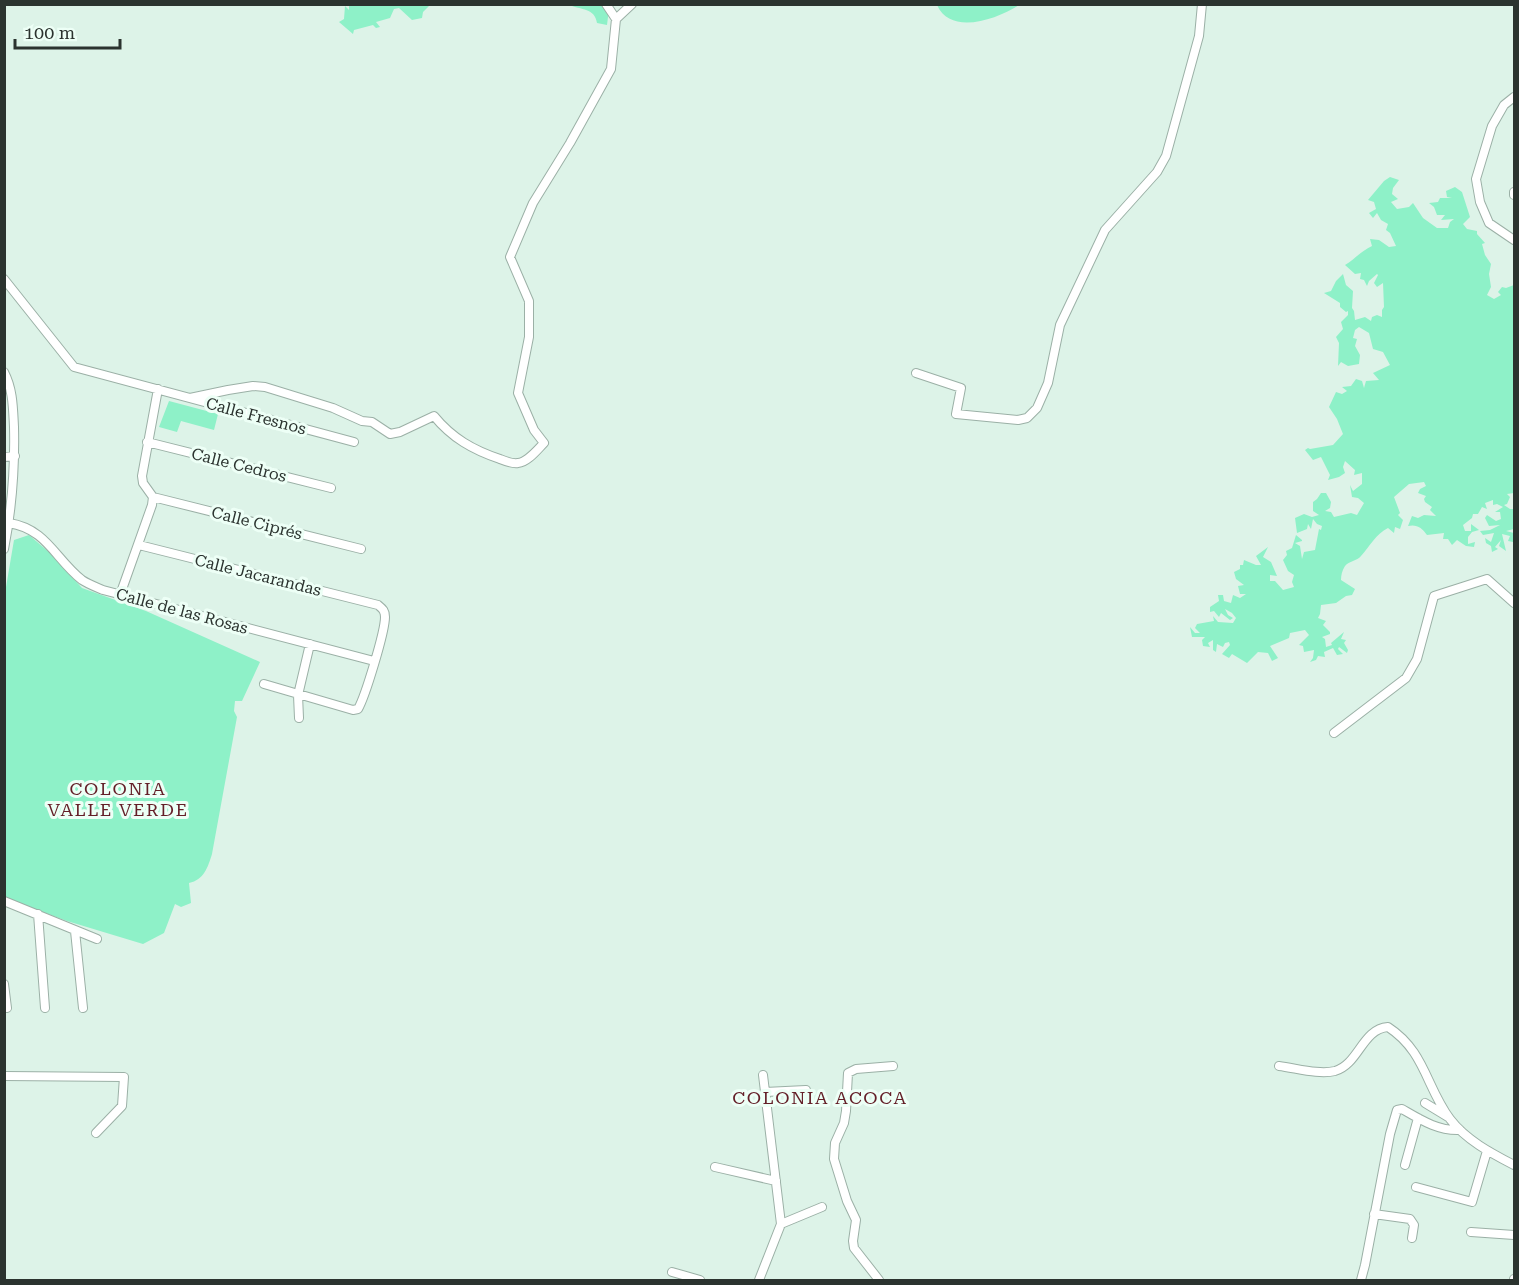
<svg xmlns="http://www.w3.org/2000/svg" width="1519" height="1285" font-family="'Roboto Serif',serif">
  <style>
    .green { fill: #8ef1c8 }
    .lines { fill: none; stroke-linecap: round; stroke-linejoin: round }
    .street-casing { stroke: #9bb0a6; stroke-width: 10 }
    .street { stroke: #fff; stroke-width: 8 }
    .labels { text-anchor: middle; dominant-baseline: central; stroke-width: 6; stroke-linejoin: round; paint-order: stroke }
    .street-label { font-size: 16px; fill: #2b332f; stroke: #edfff6 }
    .neighbourhood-label { font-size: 18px; letter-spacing: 1.5px; fill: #631e27; stroke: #edfff6 }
  </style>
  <rect width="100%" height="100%" fill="#ddf3e8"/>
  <path class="green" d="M 426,5 L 429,6 L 423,12 L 422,18 L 412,20 L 399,8 L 394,9 L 390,18 L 376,22 L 380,27 L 376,28 L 373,25 L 354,30 L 353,34 L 339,22 L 344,19 L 345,6 L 349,10 L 349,5 Z
    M 569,5 L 601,5 L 609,9 L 607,25 L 597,23 C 595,8 581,10 569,5 Z
    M 937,5 L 937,4 L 1019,5 C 997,19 951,36 937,5 Z
    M 1390,177 L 1399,180 L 1393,188 L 1392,194 L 1398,199 L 1391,202 L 1397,209 L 1409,207 L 1413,203 L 1423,218 L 1437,228 L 1448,228 L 1450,222 L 1454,219 L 1441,220 L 1445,215 L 1437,215 L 1434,207 L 1429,203 L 1438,202 L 1440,198 L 1452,198 L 1447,197 L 1446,191 L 1455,187 L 1462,192 L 1470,217 L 1463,224 L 1467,229 L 1477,231 L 1477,234 L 1485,243 L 1482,244 L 1485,255 L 1491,264 L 1489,274 L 1491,287 L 1487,295 L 1494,299 L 1501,295 L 1498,292 L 1502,287 L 1506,288 L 1514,285 L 1514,493 L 1507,494 L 1510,497 L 1507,504 L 1504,505 L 1510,509 L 1514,509 L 1514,529 L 1506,531 L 1514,533 L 1513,542 L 1508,541 L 1510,536 L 1502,534 L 1506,551 L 1499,546 L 1501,540 L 1495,547 L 1498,549 L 1492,552 L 1491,546 L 1486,543 L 1485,538 L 1491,542 L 1494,533 L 1483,535 L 1480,531 L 1490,530 L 1500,525 L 1489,526 L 1485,518 L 1487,515 L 1496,521 L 1501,519 L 1500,512 L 1495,512 L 1503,507 L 1497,504 L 1493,505 L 1493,500 L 1485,503 L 1487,509 L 1482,507 L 1478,514 L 1473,514 L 1472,518 L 1463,525 L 1465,531 L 1471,531 L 1471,524 L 1479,530 L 1472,532 L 1468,537 L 1468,544 L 1475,542 L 1474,547 L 1466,546 L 1457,540 L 1452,545 L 1448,539 L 1443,539 L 1444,533 L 1427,535 C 1422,528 1417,524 1408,526 L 1412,516 L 1418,518 L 1424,515 L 1436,516 L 1430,510 L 1432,507 L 1425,502 L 1424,499 L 1426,496 L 1418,493 L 1420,489 L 1426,486 L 1424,482 L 1409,484 L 1394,497 L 1400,513 L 1398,515 L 1403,520 L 1400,529 L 1395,527 L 1394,533 L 1388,528 C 1376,534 1370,546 1361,556 C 1357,561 1349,561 1345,566 C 1342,571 1341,575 1341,580 L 1355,589 L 1352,595 L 1346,596 L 1336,603 L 1321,605 L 1320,614 L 1318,618 L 1326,621 L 1323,625 L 1330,632 L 1330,634 L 1322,637 L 1325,639 L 1326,647 L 1332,645 L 1331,643 L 1344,632 L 1341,639 L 1346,640 L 1344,643 L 1348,650 L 1347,653 L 1339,647 L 1338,649 L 1343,654 L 1337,655 L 1333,648 L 1324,652 L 1325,657 L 1318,656 L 1316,660 L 1310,662 L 1313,658 L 1314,650 L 1304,652 L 1303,646 L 1299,645 L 1309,635 L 1305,630 L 1290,633 L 1289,638 L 1270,646 L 1278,658 L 1272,661 L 1268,653 L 1258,652 L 1247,663 L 1232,654 L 1229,658 L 1222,654 L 1230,645 L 1229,642 L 1225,643 L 1223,647 L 1217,644 L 1216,652 L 1213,650 L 1213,640 L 1208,643 L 1210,647 L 1203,646 L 1202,640 L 1205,637 L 1192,637 L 1190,627 L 1195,633 L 1200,633 L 1195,628 L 1197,624 L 1214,621 L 1213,616 L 1218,622 L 1233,623 L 1236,618 L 1232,613 L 1225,609 L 1228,615 L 1233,618 L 1230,620 L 1221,613 L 1219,617 L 1214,611 L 1210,612 L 1210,607 L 1219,601 L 1218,595 L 1223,595 L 1224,601 L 1231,603 L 1233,595 L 1240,598 L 1246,594 L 1240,594 L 1238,586 L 1244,585 L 1236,579 L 1234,572 L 1240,569 L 1240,565 L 1243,565 L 1244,560 L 1256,565 L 1261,565 L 1256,556 L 1268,547 L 1263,557 L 1271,562 L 1277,576 L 1270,575 L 1270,581 L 1275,581 L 1283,590 L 1294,587 L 1292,582 L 1294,575 L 1288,571 L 1283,560 L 1287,555 L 1286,551 L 1292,548 L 1296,535 L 1302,540 L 1302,541 L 1295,543 L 1300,546 L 1302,559 L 1304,552 L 1315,550 L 1319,529 L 1321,530 L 1322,526 L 1317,524 L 1313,519 L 1311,529 L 1308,524 L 1307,529 L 1297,533 L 1295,518 L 1304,514 L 1312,517 L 1319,515 L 1313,511 L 1313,502 L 1317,499 L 1321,493 L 1326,493 L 1331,502 L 1330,508 L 1325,511 L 1331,512 L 1334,517 L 1351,513 L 1357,515 L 1364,503 L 1358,498 L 1352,497 L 1350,485 L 1353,491 L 1362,484 L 1362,473 L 1354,475 L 1355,470 L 1345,461 L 1343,467 L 1345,473 L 1339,477 L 1328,480 L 1330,475 L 1321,457 L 1313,460 L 1305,450 L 1308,448 L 1310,449 L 1333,445 L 1343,434 L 1337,419 L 1329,407 L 1336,392 L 1342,394 L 1347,391 L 1342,387 L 1351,386 L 1356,379 L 1362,381 L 1364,388 L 1366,381 L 1379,380 L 1373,373 L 1390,365 L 1383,352 L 1373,349 L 1369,333 L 1359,327 L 1355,330 L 1353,338 L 1357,339 L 1355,346 L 1360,355 L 1359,364 L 1348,366 L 1341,362 L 1338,366 L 1339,343 L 1336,337 L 1343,329 L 1341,322 L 1348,315 L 1348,311 L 1346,312 L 1340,307 L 1340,303 L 1324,293 L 1331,291 L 1336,281 L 1343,274 L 1346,285 L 1353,291 L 1352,308 L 1354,311 L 1355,320 L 1365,317 L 1371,321 L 1372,317 L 1377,315 L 1382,317 L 1382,310 L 1384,307 L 1383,283 L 1377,287 L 1374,283 L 1378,275 L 1377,274 L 1369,281 L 1367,286 L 1364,280 L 1360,279 L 1361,273 L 1355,274 L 1345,265 C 1355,259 1361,251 1372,246 L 1370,239 L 1379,240 L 1389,247 L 1396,246 L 1390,233 L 1386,230 L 1388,224 L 1381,220 L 1377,213 L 1373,218 L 1369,213 L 1376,209 L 1374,202 L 1368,200 L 1384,181 Z
    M 169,401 L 218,414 L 214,430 L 181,421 L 177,432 L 159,427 Z
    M 29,535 L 50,553 L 82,588 L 146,611 L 260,662 L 242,701 L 235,701 L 234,711 L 237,717 L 212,854 C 208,867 204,880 189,883 L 191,903 L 181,907 L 175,904 L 164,933 L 143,944 L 67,921 L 5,898 L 5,593 L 14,540 Z"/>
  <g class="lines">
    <defs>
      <path id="street" d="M 606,4 L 616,19
        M 1514,97 L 1504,105 L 1492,126 L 1476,179 L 1480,202 L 1489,223 L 1514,240
        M 1514,192 L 1514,195
        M 4,279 L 74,367 L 354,442
        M 4,372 C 13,389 13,408 14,427 C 15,469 12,508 4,549
        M 916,373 L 961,388 L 956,414 L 1018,420 L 1027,418 L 1037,408 L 1048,383 L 1060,325 L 1105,230 L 1157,172 L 1166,156 L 1199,36 L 1202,4
        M 190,398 L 228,390 L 253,386 L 265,387 L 333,408 L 362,421 L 372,422 L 390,434 L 400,432 L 434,416 C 452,438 473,450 500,459 C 505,461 512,464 518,463 C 528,462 537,450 544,443 L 534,430 L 518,393 L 529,337 L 529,301 L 510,257 L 533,203 L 570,143 L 611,69 L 616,19 L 632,4
        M 147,442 L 331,488
        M 4,457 L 15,456
        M 153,497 L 361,549
        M 9,523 C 47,529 55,559 82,580 C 88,584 96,587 103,590 L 374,661
        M 139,545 L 378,605 C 383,609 385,611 385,617 C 385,632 365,697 358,709 L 353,710 L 264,684
        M 120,595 L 152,505 L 153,497 L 143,483 L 142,476 L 158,389
        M 299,718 L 298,695 L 310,644
        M 1334,733 L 1406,678 L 1417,659 L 1434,596 L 1487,579 L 1514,603
        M 4,901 L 97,939
        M 38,914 L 45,1008
        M 75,931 L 83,1008
        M 4,984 L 7,1008
        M 1279,1066 C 1296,1068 1319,1075 1335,1071 C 1359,1064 1362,1029 1388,1027 C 1425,1051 1426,1087 1450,1119 C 1466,1140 1491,1153 1514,1165
        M 4,1076 L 124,1077 L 122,1106 L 96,1133
        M 765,1092 L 806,1090
        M 1425,1103 L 1448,1117
        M 1405,1165 L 1418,1118
        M 715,1167 L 776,1181
        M 1416,1187 L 1472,1202 L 1487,1151
        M 1374,1214 L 1410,1219 L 1414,1225 L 1412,1238
        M 781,1224 L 822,1207
        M 1471,1232 L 1514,1235
        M 672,1272 L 700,1280
        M 759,1280 L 781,1224 L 763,1075
        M 879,1280 L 854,1248 L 853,1241 L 856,1220 L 847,1201 L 834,1159 L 835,1143 L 844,1123 L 846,1111 L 848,1073 L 856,1069 L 893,1066
        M 1361,1280 L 1365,1265 L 1390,1134 L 1397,1110 L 1402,1109 C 1421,1120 1438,1131 1460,1130
        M 1514,1280 L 1514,1279"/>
    </defs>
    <use href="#street" class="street-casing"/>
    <use href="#street" class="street"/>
  </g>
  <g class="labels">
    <g class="street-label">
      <text transform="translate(256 416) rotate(15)">Calle Fresnos</text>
      <text transform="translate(239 465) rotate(14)">Calle Cedros</text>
      <text transform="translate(257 523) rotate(14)">Calle Ciprés</text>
      <text transform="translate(258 575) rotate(14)">Calle Jacarandas</text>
      <text transform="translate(182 611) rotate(15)">Calle de las Rosas</text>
    </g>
    <g class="neighbourhood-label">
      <text x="118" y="788">COLONIA<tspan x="118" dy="21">VALLE VERDE</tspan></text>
      <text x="820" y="1097">COLONIA ACOCA</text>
    </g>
  </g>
  <rect width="1519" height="1285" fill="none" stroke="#2b332f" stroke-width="12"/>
  <path d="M15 39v9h105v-9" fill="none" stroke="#2b332f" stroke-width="3"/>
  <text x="24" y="39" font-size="18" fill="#2b332f" stroke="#edfff6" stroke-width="4.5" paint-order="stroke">100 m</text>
</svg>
